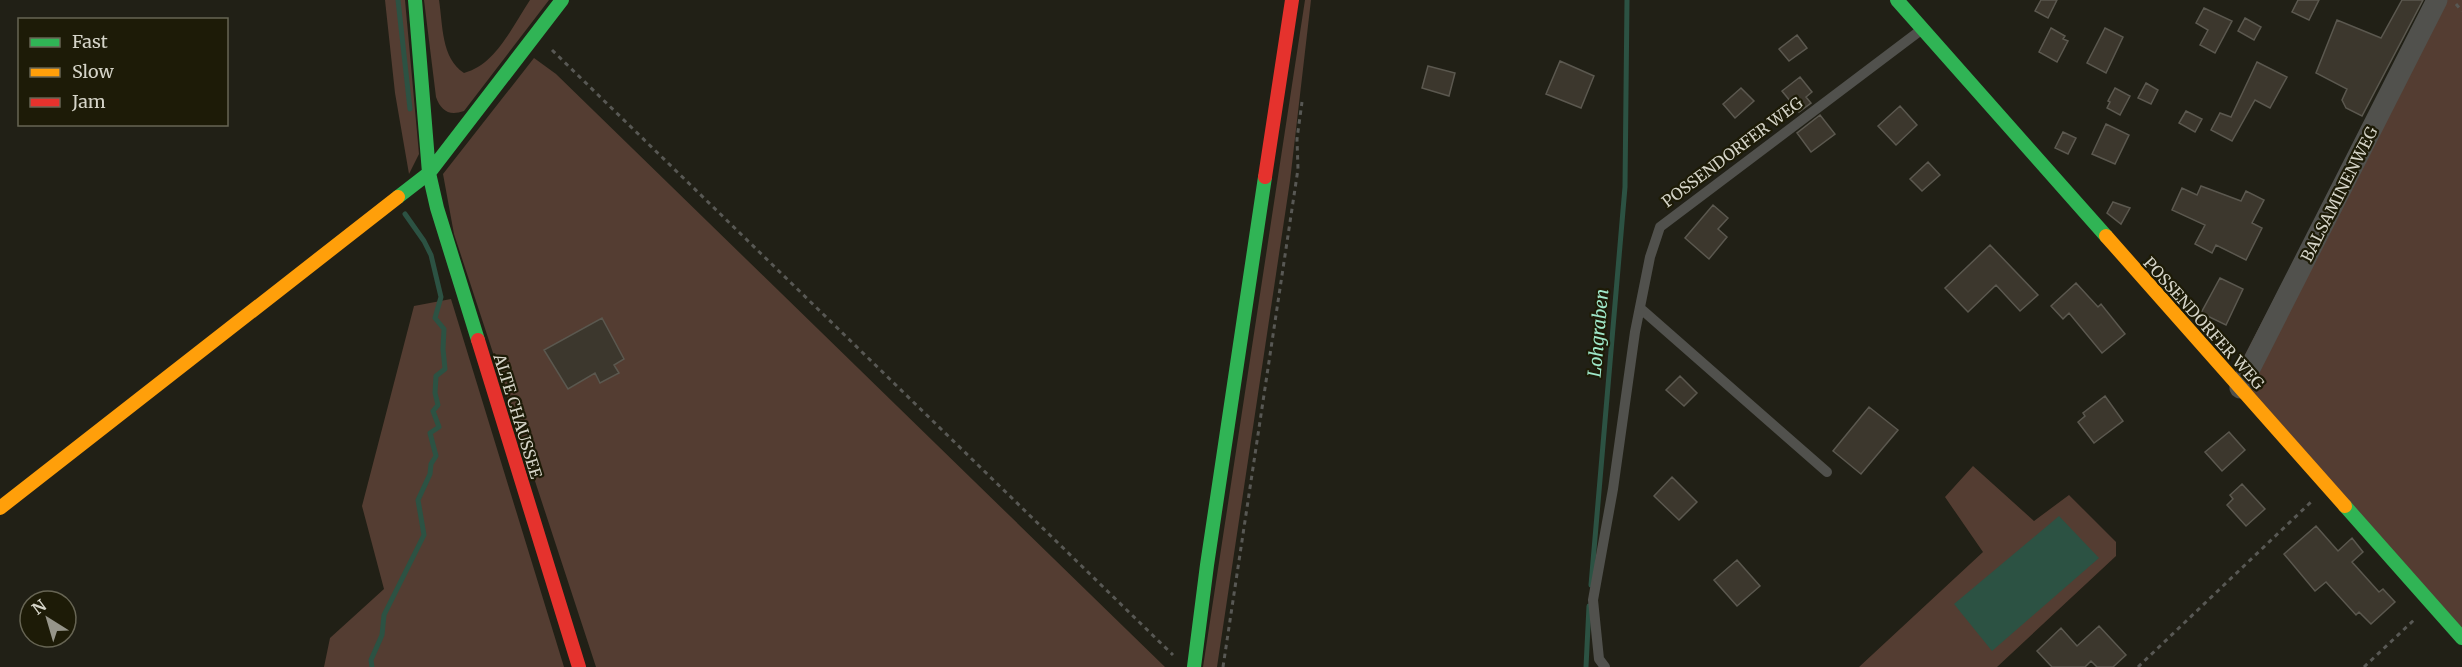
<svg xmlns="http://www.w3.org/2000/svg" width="2462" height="667" font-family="Merriweather,serif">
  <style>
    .green { fill: #543d32 }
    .water { fill: #2c5243 }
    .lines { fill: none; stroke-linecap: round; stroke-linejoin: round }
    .stream { stroke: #2c5243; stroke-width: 5 }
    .building { fill: #3c372d; stroke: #5b584f; stroke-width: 1.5 }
    .path { stroke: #585854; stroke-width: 3; stroke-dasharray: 4.5 4.5; stroke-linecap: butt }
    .lane { stroke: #51514d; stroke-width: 10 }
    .street { stroke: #51514d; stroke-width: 21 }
    .fast { stroke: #30b455; stroke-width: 14 }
    .slow { stroke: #ff9f0a; stroke-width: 14 }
    .jam { stroke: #e5322d; stroke-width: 14 }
    .labels { text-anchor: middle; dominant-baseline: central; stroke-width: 4.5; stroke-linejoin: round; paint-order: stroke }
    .street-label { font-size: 16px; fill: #d5d4c8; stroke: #1d1b07 }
    .water-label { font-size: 18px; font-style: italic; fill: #9fe8c9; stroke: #1d1b07 }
  </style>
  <rect width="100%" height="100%" fill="#212016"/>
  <path class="green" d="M 385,0 L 405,0 L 419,154 L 409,174 L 395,93 Z
    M 424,0 L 439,0 C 443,25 441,58 464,73 C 496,65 513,25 530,0 L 549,0 L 464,111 C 449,116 441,111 436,97 Z
    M 1305,0 L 1311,0 L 1290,181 L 1217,667 L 1203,667 Z
    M 2429,0 L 2462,0 L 2462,631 L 2236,372 Z
    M 534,58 L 556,74 L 1165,667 L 596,667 L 454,234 L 443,174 Z
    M 451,299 L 564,667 L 324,667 L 330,638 L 384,589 L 362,506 L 414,306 Z
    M 1973,466 L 2034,521 L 2069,495 L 2116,542 L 2116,556 L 1997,667 L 1859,667 L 1983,552 L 1945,497 Z"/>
  <path class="water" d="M 2059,516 L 2099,558 L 1992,651 L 1954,604 Z"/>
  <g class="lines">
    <path class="stream" d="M 398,0 L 410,109
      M 1591,585 L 1625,187 L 1627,0
      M 372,667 L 371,660 L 382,635 L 384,615 L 424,535 L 418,500 L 430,474 L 431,464 L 436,456 L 430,433 L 439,427 L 433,411 L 438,405 L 435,393 L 436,376 L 445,369 L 443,349 L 444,329 L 435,318 L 441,297 L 431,255 L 424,241 L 405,214
      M 1586,667 L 1589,606"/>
  </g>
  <path class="building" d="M 2041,0 L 2057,0 L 2048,18 L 2035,11 Z
    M 2298,0 L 2319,0 L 2309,20 L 2292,12 Z
    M 2402,0 L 2423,0 L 2362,116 L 2346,108 L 2342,100 L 2347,89 L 2316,73 L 2337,20 L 2381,38 Z
    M 2204,8 L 2232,21 L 2215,53 L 2200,45 L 2208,30 L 2196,23 Z
    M 2245,18 L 2261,27 L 2254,40 L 2238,31 Z
    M 2051,28 L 2065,36 L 2063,39 L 2068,41 L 2057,62 L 2039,52 Z
    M 2105,28 L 2123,37 L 2106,73 L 2087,63 Z
    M 1797,35 L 1807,48 L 1789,61 L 1779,49 Z
    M 1560,61 L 1594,76 L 1581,108 L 1546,94 Z
    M 2257,62 L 2287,77 L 2270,108 L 2255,100 L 2232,141 L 2211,130 L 2220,113 L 2231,117 Z
    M 1428,66 L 1455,73 L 1449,96 L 1422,88 Z
    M 1800,77 L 1812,92 L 1806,97 L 1811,103 L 1799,112 L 1782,91 Z
    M 2146,83 L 2158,90 L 2151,104 L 2138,98 Z
    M 1741,88 L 1754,101 L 1735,118 L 1723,104 Z
    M 2115,88 L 2130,96 L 2120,115 L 2107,108 L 2110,102 L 2108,101 Z
    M 1900,106 L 1917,125 L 1896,145 L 1878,126 Z
    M 2186,111 L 2202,119 L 2195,132 L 2179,123 Z
    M 1820,115 L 1835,134 L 1811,152 L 1797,133 Z
    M 2106,124 L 2129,135 L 2115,164 L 2092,154 Z
    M 2063,132 L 2076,138 L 2068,154 L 2055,148 Z
    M 1928,162 L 1940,175 L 1922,191 L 1910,179 Z
    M 2201,186 L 2241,201 L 2246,191 L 2264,200 L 2252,223 L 2262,228 L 2246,260 L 2216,245 L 2212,253 L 2195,244 L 2205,225 L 2172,210 L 2182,188 L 2197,195 Z
    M 2113,202 L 2130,208 L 2121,224 L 2107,213 Z
    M 1713,205 L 1728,218 L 1718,229 L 1727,237 L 1709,259 L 1685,238 Z
    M 1990,245 L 2038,295 L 2020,311 L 1996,285 L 1968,312 L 1945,288 Z
    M 2220,278 L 2243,289 L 2226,325 L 2201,313 Z
    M 2076,283 L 2098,307 L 2101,304 L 2125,334 L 2102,353 L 2069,313 L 2063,319 L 2051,306 Z
    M 602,318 L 624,359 L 614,365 L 619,373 L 600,383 L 595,373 L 568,389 L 544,350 Z
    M 1680,376 L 1697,393 L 1684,406 L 1666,390 Z
    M 2105,396 L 2123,421 L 2094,443 L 2078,422 L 2085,416 L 2083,413 Z
    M 1869,407 L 1898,430 L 1861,474 L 1833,451 Z
    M 2229,432 L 2245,450 L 2222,471 L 2205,452 Z
    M 1672,477 L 1697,502 L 1679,520 L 1654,496 Z
    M 2242,484 L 2265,509 L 2246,526 L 2227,505 L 2233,499 L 2230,495 Z
    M 2316,526 L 2338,551 L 2352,538 L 2363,552 L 2352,562 L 2379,592 L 2383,589 L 2395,602 L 2371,624 L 2359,612 L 2356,615 L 2326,582 L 2315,591 L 2284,554 Z
    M 1737,560 L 1760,586 L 1737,606 L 1714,580 Z
    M 2099,626 L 2126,655 L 2113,667 L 2097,667 L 2091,661 L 2085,667 L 2052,667 L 2037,651 L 2061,628 L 2077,646 Z"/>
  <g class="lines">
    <path class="path" d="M 2456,4 L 2462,11
      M 552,50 L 1173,655
      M 1223,667 L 1298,169 L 1297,139 L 1302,102
      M 2138,667 L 2311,502
      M 2364,667 L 2415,619"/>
    <path class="lane" d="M 1640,308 L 1827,472
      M 1605,667 L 1599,659 L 1593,600 L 1613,489 L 1635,332 L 1650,257 L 1660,227 L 1921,30"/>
    <path class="street" d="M 2240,388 L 2437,0"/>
    <path class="fast" d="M 415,0 L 429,173 L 437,208 L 478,340
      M 1897,0 L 2106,236
      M 398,197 L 429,173 L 562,0
      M 2345,506 L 2462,638
      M 1194,667 L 1207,565 L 1265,177"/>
    <path class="slow" d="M 2106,236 L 2345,506
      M 0,508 L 398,197"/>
    <path class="jam" d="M 1265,177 L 1292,0
      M 478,340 L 579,667"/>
  </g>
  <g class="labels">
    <g class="street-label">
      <text transform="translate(1732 152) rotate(-37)">POSSENDORFER WEG</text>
      <text transform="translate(2339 194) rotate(-63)">BALSAMINENWEG</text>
      <text transform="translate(2204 323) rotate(48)">POSSENDORFER WEG</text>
      <text transform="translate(518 416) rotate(73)">ALTE CHAUSSEE</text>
    </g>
    <g class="water-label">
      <text transform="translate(1598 333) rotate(-85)">Lohgraben</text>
    </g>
  </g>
  <rect x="18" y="18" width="210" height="108" fill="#1d1b07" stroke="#676554" stroke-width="1.5"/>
  <rect x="30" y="38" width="30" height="9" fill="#30b455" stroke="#676554" stroke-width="1.5"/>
  <text x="72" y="48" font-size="18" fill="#d5d4c8">Fast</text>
  <rect x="30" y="68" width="30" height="9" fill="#ff9f0a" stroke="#676554" stroke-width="1.5"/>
  <text x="72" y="78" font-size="18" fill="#d5d4c8">Slow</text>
  <rect x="30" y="98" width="30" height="9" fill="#e5322d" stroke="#676554" stroke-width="1.5"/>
  <text x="72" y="108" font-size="18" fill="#d5d4c8">Jam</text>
  <g transform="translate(48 619) rotate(323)"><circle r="28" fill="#1d1b07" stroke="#676554" stroke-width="1.5"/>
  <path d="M0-4.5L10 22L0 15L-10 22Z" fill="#96958a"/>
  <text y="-9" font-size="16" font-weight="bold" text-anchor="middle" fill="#d5d4c8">N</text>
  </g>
</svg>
